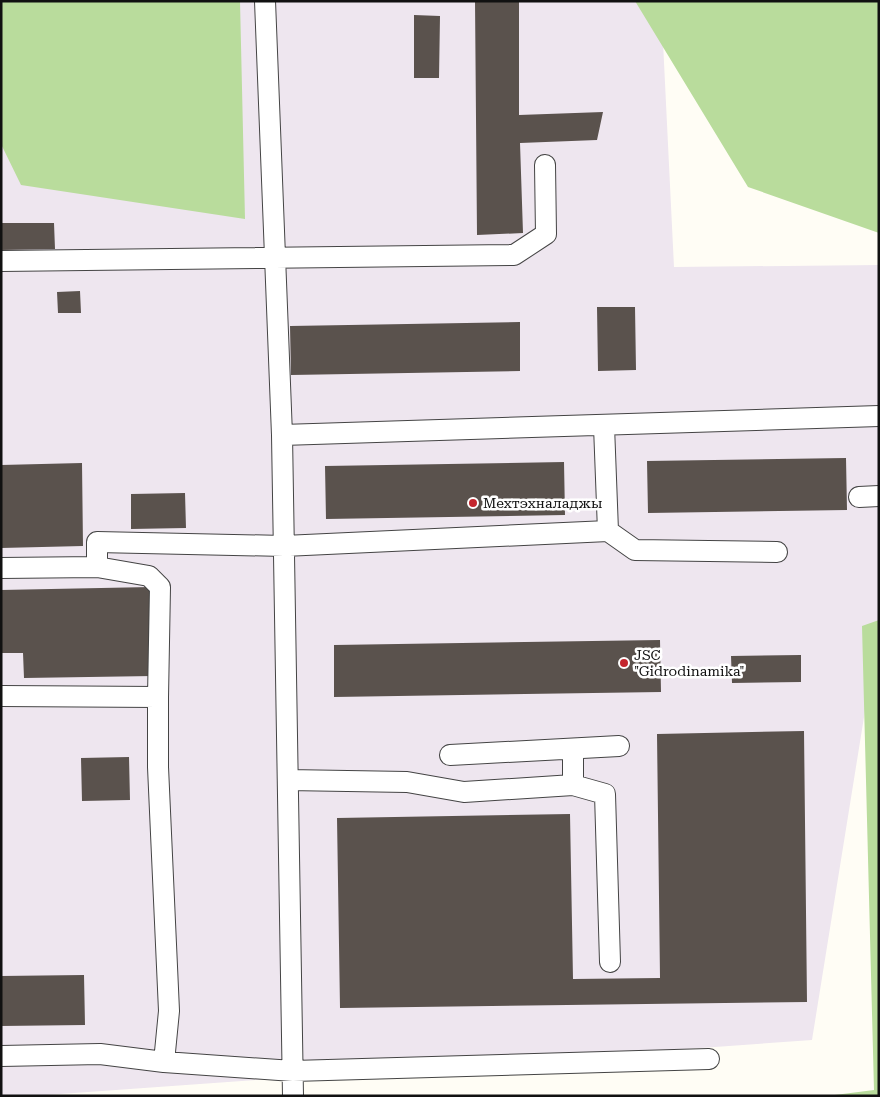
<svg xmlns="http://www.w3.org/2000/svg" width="880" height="1097" font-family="'Roboto Serif',serif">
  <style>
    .industrial { fill: #eee6ef }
    .forest { fill: #b9dc9c }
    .building { fill: #5a524d }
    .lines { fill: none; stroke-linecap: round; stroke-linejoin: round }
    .minor-casing { stroke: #444; stroke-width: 22 }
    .minor { stroke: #fff; stroke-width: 20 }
    .poi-dot { fill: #c4262e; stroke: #fff; stroke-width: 2 }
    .labels { text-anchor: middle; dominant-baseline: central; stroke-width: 5; stroke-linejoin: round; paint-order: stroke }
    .poi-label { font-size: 14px; fill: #111; stroke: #fff; text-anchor: start }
  </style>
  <rect width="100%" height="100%" fill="#fffdf5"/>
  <path class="industrial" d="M 81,1 L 661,1 L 674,267 L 879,265 L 879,654 L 874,655 L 812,1040 L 32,1096 L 1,1096 L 1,27 Z"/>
  <path class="forest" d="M 1,1 L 240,1 L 245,219 L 21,185 L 1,144 Z
    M 635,1 L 879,1 L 879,233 L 748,187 Z
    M 879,620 L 879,1096 L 827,1096 L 874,1090 L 862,626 Z"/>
  <path class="building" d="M 475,1 L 519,1 L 519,115 L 603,112 L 597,140 L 520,143 L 523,233 L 477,235 Z
    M 414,15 L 440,16 L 439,78 L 414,78 Z
    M 1,223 L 54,223 L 55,249 L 1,250 Z
    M 80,291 L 81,313 L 58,313 L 57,292 Z
    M 597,307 L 635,307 L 636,370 L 598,371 Z
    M 520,322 L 520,371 L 291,375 L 290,326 Z
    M 846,458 L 847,510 L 648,513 L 647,461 Z
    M 564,462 L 565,515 L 326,519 L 325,466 Z
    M 82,463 L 83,546 L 1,548 L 1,465 Z
    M 185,493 L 186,528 L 131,529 L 131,494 Z
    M 151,587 L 153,676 L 24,678 L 23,653 L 1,653 L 1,590 Z
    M 660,640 L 661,692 L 334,697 L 334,645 Z
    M 801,655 L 801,682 L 732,683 L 731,656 Z
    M 804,731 L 807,1002 L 340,1008 L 337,818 L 570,814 L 573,979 L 660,978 L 657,734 Z
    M 129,757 L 130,800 L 82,801 L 81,758 Z
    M 84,975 L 85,1025 L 1,1026 L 1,976 Z"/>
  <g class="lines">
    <defs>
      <path id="minor" d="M 265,1 L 282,435 L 293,1096
        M 1,261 L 514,255 L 546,234 L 545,165
        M 282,435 L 879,416
        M 859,497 L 879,496
        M 608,531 L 635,550 L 777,552
        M 97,567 L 149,576 L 160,587 L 158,697
        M 1,568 L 97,567 L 97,542 L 284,546 L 608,531 L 604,426
        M 1,696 L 158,697 L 158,767 L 169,1011 L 164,1062 L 100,1054 L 1,1056
        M 573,750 L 573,785
        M 450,755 L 619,746
        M 288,780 L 407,782 L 464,792 L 573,785 L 605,794 L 610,962
        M 164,1062 L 293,1071 L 709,1059"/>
    </defs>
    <use href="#minor" class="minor-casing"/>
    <use href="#minor" class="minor"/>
  </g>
  <g class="poi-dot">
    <circle cx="473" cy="503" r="5"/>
    <circle cx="624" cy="663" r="5"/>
  </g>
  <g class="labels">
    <g class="poi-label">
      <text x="483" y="503">Мехтэхналаджы</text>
      <text x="634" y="655">JSC<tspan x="634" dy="16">"Gidrodinamika"</tspan></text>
    </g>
  </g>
  <rect width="880" height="1097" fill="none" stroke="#111111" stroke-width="5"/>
</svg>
